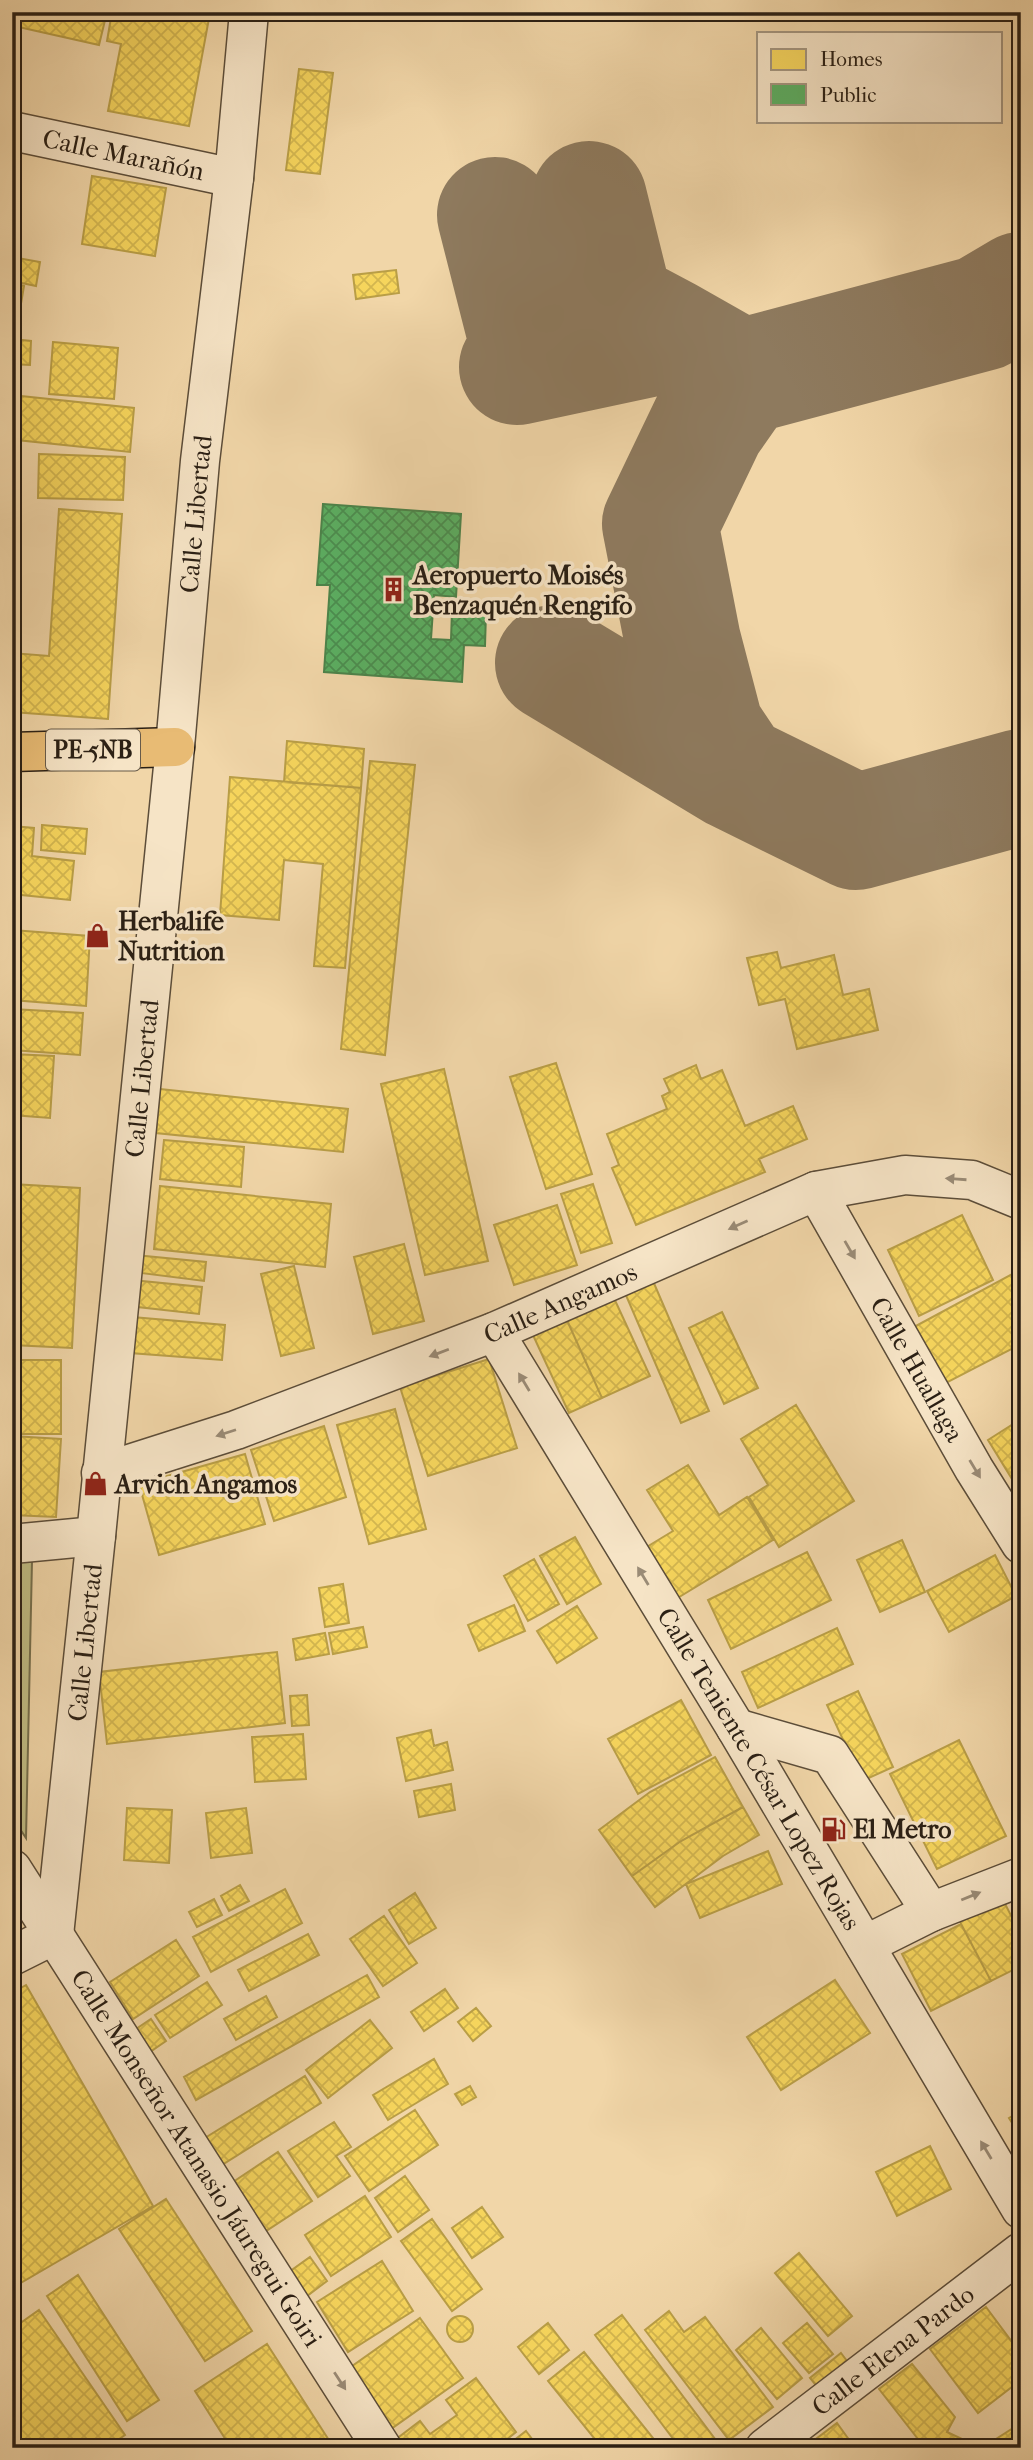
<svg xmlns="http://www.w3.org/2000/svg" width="1033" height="2460" font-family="'IM FELL French Canon',serif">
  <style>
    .park { fill: #c0bc84; stroke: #756e4c; stroke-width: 2 }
    .homes { fill: url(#homes-cross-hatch); stroke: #b99e46; stroke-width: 2 }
    .public { fill: url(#public-cross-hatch); stroke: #4c834a; stroke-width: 2 }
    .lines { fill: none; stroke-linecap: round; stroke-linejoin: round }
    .taxiway { stroke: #8e7a5e; stroke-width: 116 }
    .minor-casing { stroke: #5c4d39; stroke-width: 41 }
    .highway-casing { stroke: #2a1f14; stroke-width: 41 }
    .minor { stroke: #f6e4c6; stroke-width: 38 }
    .highway { stroke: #e8bb74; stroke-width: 38 }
    .oneway { fill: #9a8b76 }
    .labels { text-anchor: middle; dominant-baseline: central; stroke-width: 7; stroke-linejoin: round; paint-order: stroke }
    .shield { fill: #f6e4c6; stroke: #675a49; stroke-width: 2 }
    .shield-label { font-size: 24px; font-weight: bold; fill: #2a1f14 }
    .street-label { font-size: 26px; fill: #2a1f14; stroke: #f6e4c6 }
    .poi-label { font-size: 26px; font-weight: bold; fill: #2a1f14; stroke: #f6e4c6; text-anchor: start }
  </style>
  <defs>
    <pattern id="homes-cross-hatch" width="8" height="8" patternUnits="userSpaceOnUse" patternTransform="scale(1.75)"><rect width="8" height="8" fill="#f6d55c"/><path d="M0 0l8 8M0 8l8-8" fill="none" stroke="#d3b64f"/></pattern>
    <pattern id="public-cross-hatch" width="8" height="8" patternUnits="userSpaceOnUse" patternTransform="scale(1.75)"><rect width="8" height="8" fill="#5aae61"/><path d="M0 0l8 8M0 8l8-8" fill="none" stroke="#4b8d4f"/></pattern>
  </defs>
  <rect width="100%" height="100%" fill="#f1d6a8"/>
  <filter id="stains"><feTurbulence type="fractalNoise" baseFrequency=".00286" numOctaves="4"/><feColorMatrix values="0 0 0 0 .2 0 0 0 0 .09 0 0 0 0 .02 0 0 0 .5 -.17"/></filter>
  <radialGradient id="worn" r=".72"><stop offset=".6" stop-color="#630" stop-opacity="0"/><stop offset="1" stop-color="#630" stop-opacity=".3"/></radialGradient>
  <path class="park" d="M 32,1561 L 26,1838 L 12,1817 L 12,1562 Z"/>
  <path class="homes" d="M 17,12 L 107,12 L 99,45 L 14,26 Z
    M 112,12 L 131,12 L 172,20 L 173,12 L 210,13 L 189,126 L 108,111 L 121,44 L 107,41 Z
    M 299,69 L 333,73 L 320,174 L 286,170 Z
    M 92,176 L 166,188 L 155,256 L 82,244 Z
    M 12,257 L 40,262 L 36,286 L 12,281 Z
    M 396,270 L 399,293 L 356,299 L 353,275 Z
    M 12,283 L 24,286 L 16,333 L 12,332 Z
    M 12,339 L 31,341 L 30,365 L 12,364 Z
    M 53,342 L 118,348 L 114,399 L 49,394 Z
    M 21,396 L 134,408 L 130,452 L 17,440 Z
    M 12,447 L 16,447 L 12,511 Z
    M 39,454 L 125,457 L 123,500 L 38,498 Z
    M 59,509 L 122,514 L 108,719 L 12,712 L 12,653 L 49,656 Z
    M 287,741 L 364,749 L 361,788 L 284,782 Z
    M 370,761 L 415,765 L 385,1055 L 341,1049 Z
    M 230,777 L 361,788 L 345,968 L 314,966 L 323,864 L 284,860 L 279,920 L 220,915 Z
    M 42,825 L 87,829 L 85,854 L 41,850 Z
    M 12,826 L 34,828 L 32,856 L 74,861 L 70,900 L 12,894 Z
    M 12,930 L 90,936 L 86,1006 L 12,1000 Z
    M 777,952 L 781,968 L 834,955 L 843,995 L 869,989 L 878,1030 L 797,1049 L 785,999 L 759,1005 L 747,958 Z
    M 12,1009 L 83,1013 L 80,1055 L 12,1050 Z
    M 12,1054 L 54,1056 L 50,1118 L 12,1115 Z
    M 556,1063 L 592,1174 L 546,1189 L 510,1077 Z
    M 696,1065 L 701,1079 L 722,1070 L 745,1126 L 793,1106 L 807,1139 L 759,1159 L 765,1172 L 636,1225 L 612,1168 L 619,1165 L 607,1134 L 667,1109 L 662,1096 L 670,1092 L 664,1079 Z
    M 444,1069 L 488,1261 L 425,1275 L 381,1084 Z
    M 160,1089 L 348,1109 L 343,1152 L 156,1133 Z
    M 164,1140 L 244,1147 L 241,1187 L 160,1179 Z
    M 12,1184 L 80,1188 L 72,1348 L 12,1345 Z
    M 593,1184 L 612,1243 L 581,1253 L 561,1194 Z
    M 160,1186 L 331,1204 L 325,1267 L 154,1249 Z
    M 557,1205 L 577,1265 L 514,1285 L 494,1225 Z
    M 962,1215 L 993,1280 L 919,1316 L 888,1250 Z
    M 404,1244 L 424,1321 L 373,1334 L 354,1257 Z
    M 135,1255 L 206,1262 L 204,1281 L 133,1272 Z
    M 294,1266 L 314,1348 L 281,1356 L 261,1274 Z
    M 1014,1273 L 1021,1286 L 1021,1344 L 944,1384 L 914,1327 Z
    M 132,1280 L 202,1287 L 199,1314 L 129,1306 Z
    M 653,1281 L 709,1411 L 681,1423 L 625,1293 Z
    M 613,1296 L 650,1376 L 602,1398 L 566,1318 Z
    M 722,1312 L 758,1388 L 724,1404 L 689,1328 Z
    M 132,1317 L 225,1325 L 222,1360 L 130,1353 Z
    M 566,1318 L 602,1398 L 569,1413 L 532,1333 Z
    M 489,1359 L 517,1448 L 428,1476 L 400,1387 Z
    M 12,1360 L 61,1360 L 61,1434 L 12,1434 Z
    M 796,1405 L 854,1501 L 779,1547 L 749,1497 L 768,1485 L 741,1439 Z
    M 395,1409 L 426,1529 L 369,1544 L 337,1425 Z
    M 1021,1419 L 1021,1492 L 1020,1492 L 988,1440 Z
    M 324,1426 L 346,1497 L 274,1521 L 251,1450 Z
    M 12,1436 L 61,1439 L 56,1517 L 12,1515 Z
    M 245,1454 L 265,1524 L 159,1555 L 139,1484 Z
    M 688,1465 L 719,1515 L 747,1497 L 773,1540 L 676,1599 L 645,1548 L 673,1531 L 647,1490 Z
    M 575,1537 L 601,1584 L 567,1604 L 540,1556 Z
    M 902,1540 L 925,1592 L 880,1612 L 857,1560 Z
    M 807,1552 L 831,1600 L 731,1649 L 708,1600 Z
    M 995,1555 L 1016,1596 L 949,1632 L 927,1591 Z
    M 534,1559 L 559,1604 L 528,1621 L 504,1576 Z
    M 343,1584 L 349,1623 L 325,1627 L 319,1588 Z
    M 514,1605 L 525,1631 L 479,1651 L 468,1625 Z
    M 577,1606 L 597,1638 L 557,1663 L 537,1631 Z
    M 363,1627 L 367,1647 L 333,1654 L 329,1633 Z
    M 837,1628 L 853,1664 L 758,1708 L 742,1672 Z
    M 325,1633 L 329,1654 L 296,1660 L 293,1639 Z
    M 277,1652 L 285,1723 L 107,1744 L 99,1672 Z
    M 858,1691 L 893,1767 L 862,1781 L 827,1705 Z
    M 307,1695 L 309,1725 L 292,1726 L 290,1696 Z
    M 681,1700 L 711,1755 L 638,1794 L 608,1739 Z
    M 431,1730 L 434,1746 L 447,1742 L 453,1770 L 406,1781 L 397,1738 Z
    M 303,1734 L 306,1779 L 255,1782 L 252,1737 Z
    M 959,1740 L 1006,1836 L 937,1869 L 890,1774 Z
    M 715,1757 L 743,1807 L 681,1841 L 632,1876 L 599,1830 L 650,1792 Z
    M 451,1784 L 455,1810 L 419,1817 L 414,1791 Z
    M 743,1807 L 759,1835 L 723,1856 L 655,1907 L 632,1876 L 681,1841 Z
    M 127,1808 L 172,1810 L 169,1863 L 124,1860 Z
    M 246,1808 L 252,1853 L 211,1858 L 206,1813 Z
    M 768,1851 L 782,1884 L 700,1918 L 686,1884 Z
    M 240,1885 L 249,1901 L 229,1911 L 221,1896 Z
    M 285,1889 L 302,1923 L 211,1972 L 193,1937 Z
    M 415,1893 L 436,1928 L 409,1944 L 389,1910 Z
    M 1002,1898 L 1021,1935 L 1021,1966 L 991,1981 L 959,1920 Z
    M 214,1899 L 222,1915 L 197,1927 L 189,1912 Z
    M 384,1916 L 417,1963 L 383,1986 L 350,1939 Z
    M 961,1924 L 991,1981 L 931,2011 L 902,1954 Z
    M 308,1934 L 319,1955 L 249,1991 L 238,1970 Z
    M 176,1940 L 199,1976 L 133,2019 L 110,1982 Z
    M 367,1975 L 379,1997 L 196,2100 L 184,2077 Z
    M 835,1980 L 870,2033 L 781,2090 L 747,2037 Z
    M 207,1982 L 222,2005 L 170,2038 L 155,2015 Z
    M 26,1985 L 153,2206 L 12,2288 L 12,1993 Z
    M 445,1989 L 458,2008 L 424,2031 L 411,2012 Z
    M 266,1996 L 277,2017 L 236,2040 L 224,2019 Z
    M 476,2008 L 491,2026 L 473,2041 L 458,2022 Z
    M 151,2019 L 166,2041 L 147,2054 L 133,2031 Z
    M 370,2020 L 392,2048 L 328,2098 L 306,2070 Z
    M 434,2059 L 448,2084 L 388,2120 L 373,2095 Z
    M 305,2076 L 321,2103 L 217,2168 L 200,2141 Z
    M 470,2086 L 476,2097 L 462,2105 L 455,2094 Z
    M 415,2110 L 438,2145 L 369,2191 L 345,2156 Z
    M 1021,2111 L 1021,2137 L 1009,2118 Z
    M 334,2122 L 351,2147 L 336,2156 L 350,2176 L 318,2197 L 288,2151 Z
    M 930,2146 L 951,2189 L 897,2216 L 876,2172 Z
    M 278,2152 L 312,2201 L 266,2231 L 233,2182 Z
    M 405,2176 L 429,2210 L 398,2232 L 375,2198 Z
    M 365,2196 L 391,2237 L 331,2276 L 305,2235 Z
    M 166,2199 L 252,2331 L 205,2361 L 119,2229 Z
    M 482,2207 L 503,2237 L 472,2258 L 452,2228 Z
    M 432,2219 L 482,2289 L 452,2311 L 401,2241 Z
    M 799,2253 L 852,2316 L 828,2336 L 775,2273 Z
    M 310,2257 L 327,2281 L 307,2296 L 289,2272 Z
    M 382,2261 L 413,2311 L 348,2352 L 317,2302 Z
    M 78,2275 L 159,2400 L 127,2421 L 47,2296 Z
    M 986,2307 L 1021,2354 L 1021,2380 L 978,2413 L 930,2349 Z
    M 39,2310 L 125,2435 L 106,2448 L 12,2448 L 12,2329 Z
    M 669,2311 L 684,2332 L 705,2317 L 773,2407 L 729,2440 L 645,2330 Z
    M 622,2315 L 721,2447 L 720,2448 L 680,2448 L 595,2335 Z
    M447 2329a13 13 0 1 1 26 0a13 13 0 1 1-26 0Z
    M 420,2318 L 463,2378 L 391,2429 L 348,2369 Z
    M 548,2323 L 569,2350 L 539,2374 L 518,2347 Z
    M 807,2323 L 833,2354 L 809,2373 L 783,2343 Z
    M 761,2328 L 802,2378 L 777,2399 L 736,2350 Z
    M 267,2344 L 334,2448 L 231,2448 L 195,2391 Z
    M 584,2352 L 661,2448 L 602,2448 L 548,2381 Z
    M 841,2353 L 850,2365 L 819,2389 L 810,2378 Z
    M 912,2364 L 955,2417 L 947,2432 L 981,2448 L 925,2448 L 879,2389 Z
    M 476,2378 L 516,2432 L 496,2448 L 388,2448 L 387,2446 L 420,2421 L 430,2434 L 457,2415 L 446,2400 Z
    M 837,2423 L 855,2448 L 804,2448 Z
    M 1021,2423 L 1021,2448 L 982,2448 Z
    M 526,2431 L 539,2448 L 504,2448 Z"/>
  <path class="public" d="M 323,504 L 461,514 L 456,597 L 434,595 L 431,639 L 451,640 L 452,610 L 486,613 L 485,646 L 464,645 L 462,682 L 324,672 L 330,585 L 317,585 Z"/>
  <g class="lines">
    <path class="taxiway" d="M 589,199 L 615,304 L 635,318 L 667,335
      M 495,215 L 525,333 L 572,355
      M 517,367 L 667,335 L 741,377 L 982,313 L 1021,290
      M 553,663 L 734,772 L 856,832 L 1021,787
      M 734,772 L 706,730 L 683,642 L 660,524 L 708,424 L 741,377"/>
    <defs>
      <g id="minor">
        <path id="s1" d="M 12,131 L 234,178"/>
        <path id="s2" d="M 816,1191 L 974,1469 L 1021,1544"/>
        <path id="s3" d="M 494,1332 L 736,1728 L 1021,2209"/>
        <path id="s4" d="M 101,1473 L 236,1430 L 494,1332 L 816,1191 L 905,1175 L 972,1180 L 1021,1200"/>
        <path d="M 12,1544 L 96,1536"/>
        <path d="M 736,1728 L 830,1755 L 931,1912"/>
        <path id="s5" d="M 12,1869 L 382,2448"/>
        <path d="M 865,1945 L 931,1912 L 1021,1877"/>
        <path id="s6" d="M 12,1956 L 54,1935 L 96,1536 L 175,747 L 200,461 L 234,178 L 249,12"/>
        <path id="s7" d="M 765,2448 L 1021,2252"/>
      </g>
      <path id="highway" d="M 12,752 L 175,747"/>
    </defs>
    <use href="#minor" class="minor-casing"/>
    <use href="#highway" class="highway-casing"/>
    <use href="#minor" class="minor"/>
    <use href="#highway" class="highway"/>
  </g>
  <defs><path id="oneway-solid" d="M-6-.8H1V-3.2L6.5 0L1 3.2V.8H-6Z" transform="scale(1.75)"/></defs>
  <g class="oneway">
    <use href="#oneway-solid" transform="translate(956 1179) rotate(-176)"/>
    <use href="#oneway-solid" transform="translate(738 1225) rotate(156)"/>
    <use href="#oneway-solid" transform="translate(850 1250) rotate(60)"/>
    <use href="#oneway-solid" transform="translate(439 1353) rotate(159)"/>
    <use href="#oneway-solid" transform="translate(524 1382) rotate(-121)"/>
    <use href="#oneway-solid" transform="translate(226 1433) rotate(162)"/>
    <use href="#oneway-solid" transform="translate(975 1469) rotate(59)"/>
    <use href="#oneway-solid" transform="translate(643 1576) rotate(-121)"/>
    <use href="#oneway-solid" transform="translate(971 1896) rotate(-22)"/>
    <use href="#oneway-solid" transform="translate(986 2150) rotate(-121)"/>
    <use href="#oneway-solid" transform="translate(340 2381) rotate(57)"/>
  </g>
  <defs>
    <symbol id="building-bare" viewBox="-9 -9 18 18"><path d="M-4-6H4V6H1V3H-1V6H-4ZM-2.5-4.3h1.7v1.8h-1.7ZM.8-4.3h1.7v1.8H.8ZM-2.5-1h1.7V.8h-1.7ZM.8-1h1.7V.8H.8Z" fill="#8f2418" stroke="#f6e4c6" stroke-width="2.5" paint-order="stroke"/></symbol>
    <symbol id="shop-bare" viewBox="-9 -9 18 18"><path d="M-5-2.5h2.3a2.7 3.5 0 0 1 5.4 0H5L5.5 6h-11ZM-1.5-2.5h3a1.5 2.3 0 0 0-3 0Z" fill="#8f2418" stroke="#f6e4c6" stroke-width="2.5" paint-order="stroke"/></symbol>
    <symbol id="fuel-bare" viewBox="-9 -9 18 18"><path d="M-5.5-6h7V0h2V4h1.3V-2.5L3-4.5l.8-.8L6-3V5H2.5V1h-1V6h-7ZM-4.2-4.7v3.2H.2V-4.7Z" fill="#8f2418" stroke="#f6e4c6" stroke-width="2.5" paint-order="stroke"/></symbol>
  </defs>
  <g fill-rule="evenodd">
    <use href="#building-bare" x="376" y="572" width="35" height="35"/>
    <use href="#shop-bare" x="80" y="918" width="35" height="35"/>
    <use href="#shop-bare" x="78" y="1466" width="35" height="35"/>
    <use href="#fuel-bare" x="816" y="1812" width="35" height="35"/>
  </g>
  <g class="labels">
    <rect class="shield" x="46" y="729.5" width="94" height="41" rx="5"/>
    <g class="shield-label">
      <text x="93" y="750">PE-5NB</text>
    </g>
    <g class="street-label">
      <text stroke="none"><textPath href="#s1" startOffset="114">Calle Marañón</textPath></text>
      <text stroke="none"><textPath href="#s6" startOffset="1475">Calle Libertad</textPath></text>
      <text stroke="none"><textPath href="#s6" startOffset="908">Calle Libertad</textPath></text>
      <text stroke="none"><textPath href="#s4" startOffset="490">Calle Angamos</textPath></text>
      <text stroke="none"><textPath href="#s2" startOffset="205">Calle Huallaga</textPath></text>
      <text stroke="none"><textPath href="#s6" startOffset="341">Calle Libertad</textPath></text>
      <text stroke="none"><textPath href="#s3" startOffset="511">Calle Teniente César Lopez Rojas</textPath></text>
      <text stroke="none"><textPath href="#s5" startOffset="343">Calle Monseñor Atanasio Jáuregui Goiri</textPath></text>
      <text stroke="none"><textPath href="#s7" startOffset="161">Calle Elena Pardo</textPath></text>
    </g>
    <g class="poi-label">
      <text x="413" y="575">Aeropuerto Moisés<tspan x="413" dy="30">Benzaquén Rengifo</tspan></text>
      <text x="118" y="921">Herbalife<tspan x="118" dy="30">Nutrition</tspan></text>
      <text x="115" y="1484">Arvich Angamos</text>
      <text x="853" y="1829">El Metro</text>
    </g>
  </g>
  <rect width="1033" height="2460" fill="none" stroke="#f1d6a8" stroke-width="42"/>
  <rect x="14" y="14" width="1005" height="2432" fill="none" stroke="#2a1f14" stroke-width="3.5"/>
  <rect x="21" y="21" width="991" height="2418" fill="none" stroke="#2a1f14" stroke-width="2"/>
  <rect x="757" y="32" width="245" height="91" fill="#f6e4c6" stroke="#a4957f" stroke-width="2"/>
  <rect x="771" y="49" width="35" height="21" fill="#f6d55c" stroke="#a4957f" stroke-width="2"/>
  <text x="820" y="66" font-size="21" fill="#2a1f14">Homes</text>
  <rect x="771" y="84" width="35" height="21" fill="#5aae61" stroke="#a4957f" stroke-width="2"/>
  <text x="820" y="102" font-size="21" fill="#2a1f14">Public</text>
  <rect width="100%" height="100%" filter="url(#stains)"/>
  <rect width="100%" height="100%" fill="url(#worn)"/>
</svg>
